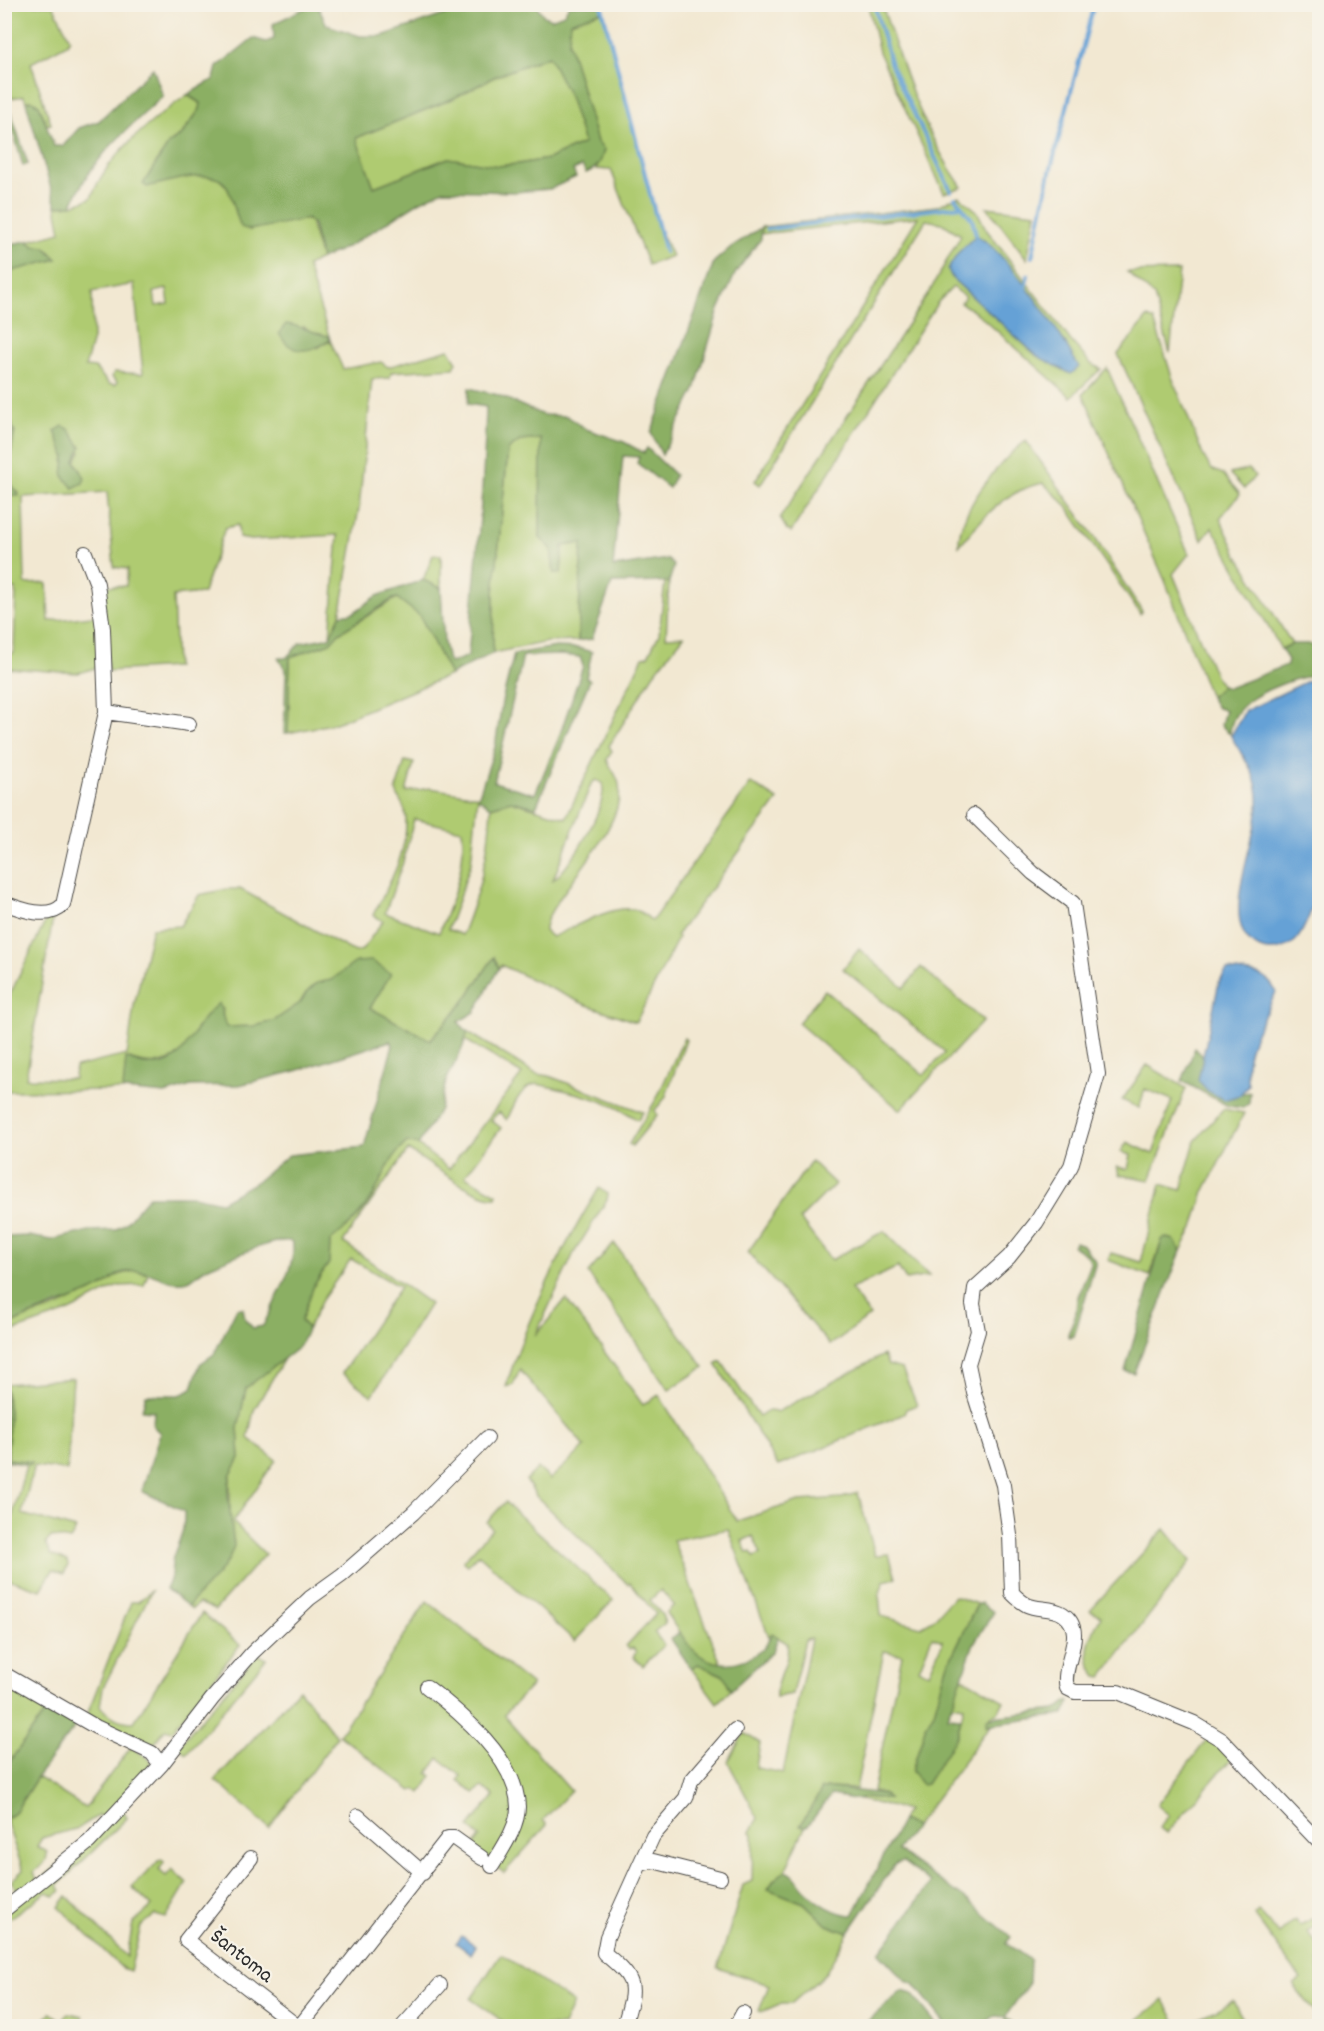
<svg xmlns="http://www.w3.org/2000/svg" width="1324" height="2031" font-family="Dekko,sans-serif">
  <style>
    .green { fill: #afcb71; stroke: #6d7b4e; stroke-width: 1.5; fill-rule: evenodd }
    .forest { fill: #8baf63; stroke: #5b6d47; stroke-width: 1.5; fill-rule: evenodd }
    .water { fill: #65a1d6; stroke: #486680; stroke-width: 1.5 }
    .lines { fill: none; stroke-linecap: round; stroke-linejoin: round }
    .stream { stroke: #65a1d6; stroke-width: 4 }
    .minor-casing { stroke: #494744; stroke-width: 16 }
    .minor { stroke: #fff; stroke-width: 14 }
    .labels { text-anchor: middle; dominant-baseline: central; stroke-width: 4.5; stroke-linejoin: round; paint-order: stroke }
    .street-label { font-size: 22px; fill: #2b2b2b; stroke: #f7f3e8 }
  </style>
  <rect width="100%" height="100%" fill="#f7f3e8"/>
  <filter id="ink" filterUnits="userSpaceOnUse"><feTurbulence type="fractalNoise" baseFrequency=".0167" numOctaves="2"/><feDisplacementMap in="SourceGraphic" scale="12" xChannelSelector="R" yChannelSelector="G"/><feConvolveMatrix kernelMatrix="1 2 1 2 8 2 1 2 1" color-interpolation-filters="sRGB"/></filter>
  <filter id="wash" filterUnits="userSpaceOnUse"><feTurbulence type="fractalNoise" baseFrequency=".008" numOctaves="4" result="noise"/><feDisplacementMap in="SourceGraphic" scale="24" xChannelSelector="R" yChannelSelector="G"/><feGaussianBlur stdDeviation="1.35" result="paint"/><feColorMatrix in="noise" values="0 0 0 0 0 0 0 0 0 0 0 0 0 0 0 0 0 1.4 0 .05"/><feComposite in="paint" operator="in"/></filter>
  <g filter="url(#wash)">
    <rect width="100%" height="100%" fill="#f2e8d2"/>
    <path class="green" d="M 5,5 L 53,5 L 70,39 L 67,44 L 31,63 L 51,124 L 47,125 L 39,105 L 31,100 L 26,102 L 24,96 L 5,99 Z
      M 868,5 L 882,5 C 903,68 922,132 962,187 L 944,193 L 879,52 Z
      M 603,11 L 657,223 L 672,256 L 648,265 L 611,170 L 596,169 L 604,150 L 597,142 L 569,43 L 570,22 Z
      M 549,56 L 569,96 L 584,143 L 548,159 L 518,164 L 498,166 L 448,158 L 374,187 L 356,138 L 452,99 L 496,76 Z
      M 187,95 L 201,104 L 200,109 L 180,136 L 173,140 L 159,158 L 148,176 L 216,176 L 226,186 L 249,230 L 302,219 L 310,221 L 321,259 L 307,266 L 329,336 L 314,334 L 303,326 L 318,348 L 330,340 L 343,369 L 381,362 L 388,367 L 449,349 L 457,362 L 454,368 L 391,372 L 390,378 L 372,379 L 359,508 L 340,616 L 330,637 L 338,535 L 251,540 L 239,538 L 238,525 L 225,528 L 203,593 L 173,596 L 176,667 L 108,671 L 103,586 L 126,586 L 128,569 L 114,567 L 107,492 L 23,497 L 25,584 L 47,583 L 49,621 L 100,615 L 103,666 L 78,673 L 5,668 L 5,655 L 14,653 L 16,589 L 5,589 L 4,494 L 19,493 L 9,483 L 10,458 L 15,432 L 5,410 L 4,296 L 12,271 L 57,259 L 45,247 L 34,246 L 27,241 L 61,232 L 56,206 L 73,205 L 91,198 C 106,156 152,120 187,95 ZM 134,284 L 143,374 L 114,372 L 112,377 L 117,382 L 115,385 L 109,384 L 95,368 L 85,367 L 93,339 L 92,292 ZM 167,289 L 169,304 L 156,306 L 154,292 ZM 55,431 L 81,452 L 75,461 L 85,478 L 64,462 L 65,456 Z
      M 959,196 L 977,211 L 986,229 L 1071,341 L 1091,364 L 1101,369 L 1071,397 L 978,314 L 961,303 L 965,297 L 953,287 L 938,302 L 791,532 L 787,530 L 780,518 L 931,289 L 961,235 L 942,223 L 926,220 L 760,485 L 755,481 L 918,217 L 761,234 L 762,227 L 937,206 ZM 995,251 L 1025,287 L 1066,344 L 1037,356 L 952,278 Z
      M 987,207 L 1036,213 L 1027,259 Z
      M 1179,271 L 1170,353 L 1154,296 L 1127,272 Z
      M 1148,317 L 1154,320 L 1172,377 L 1203,455 L 1211,469 L 1223,474 L 1240,494 L 1220,518 L 1238,556 L 1292,644 L 1281,649 L 1212,527 L 1202,540 L 1118,354 Z
      M 1107,368 L 1189,554 L 1173,574 L 1216,678 L 1222,686 L 1210,697 L 1166,583 L 1083,394 Z
      M 541,439 L 540,538 L 551,548 L 554,573 L 561,572 L 563,546 L 582,543 L 578,641 L 547,642 L 493,653 L 494,593 L 508,450 L 520,441 Z
      M 1026,441 L 1091,532 L 1142,611 L 1140,614 L 1065,504 L 1043,483 C 1006,490 982,518 959,546 C 957,512 1000,460 1026,441 Z
      M 1249,469 L 1255,476 L 1244,489 L 1230,474 Z
      M 433,555 L 441,555 L 441,588 L 423,580 Z
      M 665,582 L 669,582 L 666,637 L 684,636 L 653,675 L 609,746 L 612,751 L 607,760 C 610,768 618,776 619,785 C 627,833 542,903 545,931 L 552,937 C 572,928 615,903 636,910 C 642,912 647,917 652,921 L 751,783 L 778,800 L 676,936 L 678,938 L 636,1022 L 584,1004 L 501,965 L 499,968 L 494,957 L 463,1003 L 430,1040 L 370,1008 L 357,962 L 331,981 L 317,983 L 306,993 L 300,1003 L 275,1020 L 256,1026 L 226,1027 L 222,1020 L 223,1009 C 216,1014 205,1019 199,1025 C 194,1031 192,1040 188,1047 C 172,1066 148,1067 127,1058 L 123,1090 L 5,1091 L 4,1007 L 47,918 L 53,918 L 26,1078 L 74,1079 L 75,1067 L 127,1055 L 134,1006 L 152,928 L 180,926 L 199,895 L 227,889 L 240,889 L 349,949 L 356,952 L 362,950 L 383,921 L 373,915 C 389,885 411,847 405,812 C 404,804 397,798 396,790 L 405,761 L 414,763 L 406,792 L 430,788 L 478,796 L 471,863 L 448,929 L 462,935 C 480,890 489,856 491,807 L 511,801 L 566,818 L 643,657 L 648,656 L 659,634 ZM 596,780 L 602,783 C 609,805 571,867 553,880 L 591,784 ZM 414,819 L 462,830 C 467,866 452,900 439,933 L 385,913 L 403,862 Z
      M 397,598 L 420,616 L 450,675 L 336,723 L 288,733 L 290,657 L 330,643 L 339,633 Z
      M 859,949 L 904,988 L 921,967 L 983,1021 L 900,1110 L 798,1023 L 825,990 L 924,1075 L 945,1052 L 843,969 Z
      M 468,1032 L 536,1074 L 549,1076 L 643,1112 L 638,1120 C 608,1099 573,1092 537,1084 C 520,1087 514,1105 507,1120 L 499,1112 L 491,1120 L 501,1128 L 465,1176 L 497,1194 L 496,1197 C 478,1200 426,1161 408,1150 L 343,1242 L 430,1304 L 372,1396 L 342,1373 L 400,1287 L 351,1259 L 322,1300 L 308,1328 L 301,1321 L 314,1285 L 329,1263 L 330,1241 C 346,1230 361,1214 372,1197 C 384,1176 388,1159 407,1142 L 415,1143 L 449,1169 L 522,1074 L 465,1040 Z
      M 684,1038 L 686,1040 L 665,1098 L 655,1110 L 657,1115 L 632,1146 L 629,1144 L 657,1098 Z
      M 1147,1065 L 1186,1088 L 1150,1180 L 1119,1175 L 1117,1167 L 1128,1169 L 1131,1155 L 1121,1152 L 1127,1142 L 1153,1154 L 1172,1100 L 1145,1089 L 1139,1108 L 1122,1100 Z
      M 1223,1109 L 1244,1113 L 1204,1192 L 1193,1228 L 1181,1251 L 1174,1240 L 1162,1240 L 1150,1276 L 1108,1260 L 1111,1253 L 1141,1262 L 1161,1184 L 1181,1190 L 1195,1141 Z
      M 811,1161 L 835,1184 L 800,1219 L 831,1260 L 884,1231 L 929,1276 L 906,1280 L 898,1267 L 851,1289 L 870,1316 L 830,1345 L 748,1252 Z
      M 599,1188 L 608,1194 L 607,1200 L 574,1253 L 535,1336 L 566,1299 L 643,1405 L 659,1395 L 737,1521 L 799,1501 L 842,1498 L 858,1493 L 875,1555 L 889,1554 L 896,1578 L 884,1581 L 879,1595 L 881,1616 L 921,1627 L 933,1620 L 954,1596 L 977,1604 L 947,1666 L 934,1712 L 925,1728 L 912,1771 L 957,1736 L 964,1706 L 950,1704 L 962,1677 L 1004,1701 L 999,1711 L 987,1719 L 986,1725 L 991,1724 L 915,1827 L 902,1820 L 907,1810 L 860,1800 L 863,1797 L 888,1799 L 884,1794 L 873,1791 L 902,1655 L 884,1651 L 856,1789 L 826,1788 L 801,1825 L 805,1827 L 785,1871 L 774,1880 L 768,1889 L 804,1903 L 827,1925 L 848,1933 L 825,1974 L 792,2003 L 782,2003 L 761,2012 L 759,2011 L 769,1985 L 718,1968 L 743,1885 L 752,1881 L 753,1834 L 750,1832 L 758,1818 L 728,1762 L 744,1733 L 760,1743 L 756,1768 L 783,1773 L 811,1639 L 805,1640 L 792,1694 L 776,1697 C 774,1678 791,1665 787,1643 L 772,1634 L 769,1637 L 728,1529 L 673,1540 L 721,1664 C 691,1659 683,1636 666,1613 L 674,1605 L 661,1590 L 650,1600 L 662,1615 L 665,1623 L 654,1632 L 664,1645 L 643,1666 L 633,1657 L 636,1652 L 633,1648 L 629,1649 L 626,1646 L 656,1614 L 630,1583 L 628,1584 L 536,1496 L 526,1480 L 538,1468 L 550,1479 L 585,1447 L 520,1370 L 513,1385 L 506,1387 C 527,1317 561,1250 599,1188 ZM 753,1536 L 761,1554 L 754,1557 L 751,1552 L 747,1553 L 742,1541 ZM 932,1637 L 943,1641 L 929,1673 L 919,1669 Z
      M 614,1243 L 704,1367 L 669,1390 L 588,1273 Z
      M 137,1271 L 148,1274 L 144,1285 L 118,1286 L 68,1312 L 5,1334 L 5,1318 L 14,1323 C 30,1314 46,1312 62,1305 C 89,1292 107,1274 137,1271 Z
      M 883,1355 L 888,1365 L 902,1369 L 917,1405 L 906,1409 L 904,1414 L 778,1466 L 716,1364 L 721,1361 L 759,1417 L 768,1411 L 777,1412 Z
      M 285,1357 L 254,1410 L 248,1438 L 276,1460 L 233,1522 L 265,1554 L 215,1610 L 199,1603 L 192,1609 L 188,1606 L 229,1559 L 234,1542 L 230,1527 L 230,1476 L 240,1458 L 238,1428 L 246,1388 Z
      M 73,1378 L 67,1470 L 34,1466 L 22,1514 L 76,1529 L 70,1540 L 51,1537 L 46,1543 L 51,1555 L 67,1561 L 68,1565 L 64,1574 L 53,1570 L 41,1590 L 5,1578 L 5,1544 L 26,1465 L 32,1462 L 8,1459 L 9,1411 L 5,1384 Z
      M 505,1502 L 613,1600 L 575,1641 L 478,1554 L 468,1565 L 463,1561 L 492,1529 L 487,1522 Z
      M 1165,1529 L 1191,1561 L 1102,1677 L 1097,1676 C 1080,1656 1090,1636 1101,1616 L 1090,1610 Z
      M 152,1590 L 103,1688 L 100,1706 C 111,1717 119,1722 134,1722 L 202,1613 L 240,1645 L 172,1731 L 165,1729 L 151,1748 L 86,1717 L 131,1602 L 138,1602 Z
      M 427,1601 L 532,1685 L 504,1715 L 571,1791 L 543,1820 L 547,1825 L 504,1873 L 472,1847 L 480,1837 L 469,1827 L 494,1796 L 482,1787 L 474,1793 L 458,1780 L 461,1776 L 439,1758 L 428,1773 L 432,1776 L 421,1793 L 416,1789 L 412,1791 L 339,1735 Z
      M 258,1654 L 266,1659 L 186,1754 L 178,1746 Z
      M 698,1664 L 726,1677 L 731,1690 L 717,1703 L 691,1668 Z
      M 5,1676 L 25,1689 L 28,1698 L 44,1708 L 44,1714 L 5,1768 Z
      M 299,1689 L 337,1737 L 269,1828 L 215,1780 Z
      M 1208,1738 L 1232,1758 L 1167,1833 L 1159,1828 L 1169,1815 L 1157,1805 Z
      M 131,1747 L 152,1761 L 150,1766 L 103,1819 L 99,1815 L 79,1828 L 42,1838 L 37,1846 L 47,1852 C 48,1862 42,1866 34,1872 L 37,1880 L 19,1893 L 11,1881 L 23,1870 L 5,1818 L 14,1814 L 37,1777 L 85,1808 Z
      M 122,1807 L 127,1818 L 58,1885 L 61,1891 L 54,1896 L 47,1892 L 5,1921 L 5,1912 Z
      M 161,1859 L 164,1862 L 159,1870 L 166,1876 L 172,1869 L 187,1883 L 166,1918 L 155,1915 L 141,1926 L 130,1971 L 122,1968 L 59,1907 L 67,1896 L 127,1957 L 133,1923 L 152,1906 L 132,1887 Z
      M 1258,1911 L 1279,1934 L 1295,1920 L 1300,1925 L 1319,1916 L 1319,1925 L 1308,1932 L 1319,1947 L 1319,2018 L 1294,1985 L 1301,1979 L 1254,1915 Z
      M 501,1954 L 573,2003 L 563,2026 L 510,2026 L 471,1999 Z
      M 1164,2000 L 1178,2026 L 1143,2026 L 1138,2019 Z
      M 1233,2001 L 1247,2026 L 1183,2026 Z
      M 51,2013 L 62,2021 L 68,2013 L 83,2016 L 84,2025 L 38,2026 Z"/>
    <path class="forest" d="M 311,5 L 317,5 L 327,25 L 360,36 L 382,36 L 452,12 L 465,16 L 469,5 L 536,5 L 544,16 L 551,19 L 564,14 L 569,5 L 601,5 L 603,11 L 570,22 L 569,43 L 597,142 L 604,150 C 601,163 598,168 586,173 L 582,166 L 573,170 L 576,177 L 550,189 L 515,192 L 443,190 L 419,202 L 349,246 L 321,259 L 313,224 L 307,219 L 249,230 L 241,227 C 235,214 233,198 227,187 C 215,165 166,183 147,187 L 143,184 L 169,143 L 181,136 L 200,109 L 201,103 L 187,95 L 214,79 L 217,67 L 253,38 L 266,42 L 274,39 L 273,24 ZM 549,56 L 569,96 L 584,143 L 548,159 L 518,164 L 498,166 L 448,158 L 374,187 L 356,138 L 452,99 L 496,76 Z
      M 153,68 L 163,96 C 128,129 90,159 72,205 L 56,206 L 26,102 L 31,100 L 39,105 L 54,146 L 63,146 L 79,128 L 99,121 Z
      M 11,113 L 28,164 L 23,166 L 8,114 Z
      M 762,227 L 761,239 L 736,272 L 718,312 L 695,390 L 662,455 L 651,433 L 714,262 L 731,247 Z
      M 27,241 L 34,246 L 45,247 L 57,259 L 12,271 L 5,296 L 5,245 Z
      M 286,324 C 302,326 313,333 329,336 L 330,340 C 312,352 291,357 279,333 Z
      M 469,388 L 498,395 L 543,415 L 567,416 L 586,429 L 624,442 L 644,453 L 647,448 L 675,475 L 669,488 L 637,463 L 639,457 L 623,456 L 613,567 L 668,559 L 674,566 L 669,582 L 612,583 L 592,639 L 578,641 L 582,543 L 563,546 L 561,573 L 554,573 L 551,548 L 540,538 L 541,439 L 520,441 L 508,450 L 494,593 L 493,653 L 450,675 L 420,616 L 397,598 L 393,599 L 339,633 L 330,643 L 290,657 L 288,733 L 284,733 L 286,670 L 278,658 L 286,658 L 300,643 L 330,637 L 340,615 L 353,613 L 377,596 L 423,580 L 441,588 L 444,643 L 448,661 L 451,663 L 468,656 C 475,573 484,491 486,407 L 468,404 Z
      M 4,410 C 25,435 4,452 9,480 C 11,487 17,491 19,496 L 5,494 Z
      M 63,426 L 69,429 L 81,447 L 75,461 L 85,478 L 83,483 L 73,488 L 63,476 L 65,456 L 55,431 Z
      M 1292,644 L 1309,644 L 1319,649 L 1319,671 C 1312,677 1302,677 1293,680 C 1267,689 1231,703 1230,734 L 1221,725 L 1225,710 L 1217,708 L 1210,697 L 1222,686 L 1228,688 L 1287,665 L 1288,660 L 1281,649 Z
      M 556,647 L 578,648 L 592,652 L 586,678 L 590,680 L 536,807 L 511,801 L 491,807 L 478,798 L 495,747 L 502,702 L 514,654 ZM 561,655 L 580,657 L 583,666 L 558,740 L 535,794 L 494,782 L 523,656 Z
      M 494,957 L 499,968 L 475,1012 L 458,1022 L 468,1032 L 462,1049 L 446,1081 L 440,1109 L 418,1145 L 407,1142 C 389,1158 384,1177 372,1197 C 361,1214 346,1230 330,1241 L 329,1263 L 314,1285 L 301,1321 L 308,1328 L 299,1347 L 246,1388 L 238,1428 L 240,1458 L 230,1476 L 228,1495 L 234,1546 L 229,1559 L 218,1574 L 188,1606 L 166,1589 C 174,1575 170,1570 173,1557 C 179,1539 185,1533 184,1512 C 170,1502 156,1499 142,1491 L 160,1433 L 153,1426 L 154,1411 L 142,1410 L 146,1395 L 180,1395 L 192,1388 L 200,1364 L 214,1354 L 237,1308 L 243,1308 L 245,1319 L 253,1328 L 263,1326 C 272,1306 299,1262 292,1242 C 280,1235 221,1262 206,1268 C 200,1271 194,1279 188,1281 C 169,1287 152,1270 134,1271 C 115,1272 117,1277 103,1286 C 75,1302 42,1307 14,1323 L 5,1318 L 5,1237 L 29,1236 L 51,1240 L 89,1231 L 115,1230 L 126,1223 L 149,1196 L 194,1196 L 221,1202 L 256,1182 L 289,1155 L 364,1147 L 393,1045 L 390,1041 L 296,1071 L 239,1085 L 191,1086 L 165,1094 L 123,1090 L 126,1058 C 187,1085 185,1028 219,1003 L 226,1027 L 256,1026 L 275,1020 L 300,1003 L 306,993 L 317,983 L 331,980 L 356,962 L 372,961 L 391,974 L 370,1008 L 430,1040 L 463,1003 Z
      M 1195,1048 L 1239,1094 L 1250,1092 L 1249,1103 L 1243,1108 L 1228,1106 L 1182,1081 Z
      M 1165,1237 L 1174,1240 L 1181,1251 L 1134,1373 L 1125,1371 L 1162,1240 Z
      M 1075,1242 L 1083,1245 L 1096,1262 L 1074,1336 L 1070,1338 L 1068,1334 L 1076,1313 L 1077,1299 L 1091,1264 L 1087,1255 L 1073,1246 Z
      M 5,1387 L 9,1411 L 8,1459 L 32,1462 L 30,1465 L 5,1461 Z
      M 981,1603 L 994,1612 L 974,1643 L 948,1717 L 961,1718 L 957,1736 L 926,1784 L 922,1785 L 912,1771 L 925,1728 L 934,1712 L 947,1666 L 977,1605 Z
      M 680,1632 C 698,1665 731,1674 763,1649 C 768,1645 768,1638 772,1633 L 778,1637 L 773,1651 L 731,1690 L 723,1675 L 698,1664 L 691,1668 L 671,1639 Z
      M 25,1689 L 80,1720 L 37,1777 L 14,1814 L 5,1818 L 5,1768 L 44,1714 L 44,1708 L 23,1693 Z
      M 1068,1701 L 1070,1702 L 1063,1715 L 986,1725 L 987,1719 L 993,1717 L 1056,1710 Z
      M 832,1788 L 884,1794 L 888,1799 L 864,1797 L 860,1800 L 831,1795 L 809,1824 L 805,1827 L 800,1826 L 822,1789 Z
      M 902,1820 L 915,1827 L 897,1850 L 970,1902 L 1011,1937 L 1006,1943 L 1030,1960 L 1029,1983 L 1005,2017 L 1017,2026 L 1005,2026 L 1005,2017 L 995,2016 L 980,2026 L 947,2026 L 914,1984 L 906,1981 L 879,1953 L 931,1883 L 903,1862 L 895,1864 L 848,1933 L 827,1925 L 804,1903 L 768,1889 L 774,1880 L 785,1871 C 796,1873 798,1884 806,1891 C 817,1902 836,1915 853,1915 Z
      M 902,1991 L 912,1994 L 938,2026 L 862,2026 Z"/>
    <path class="water" d="M 976,235 C 1007,252 1061,334 1079,367 L 1071,374 L 1037,356 L 952,278 L 948,269 L 958,253 Z
      M 1312,679 L 1320,681 C 1320,729 1320,778 1320,826 C 1320,844 1323,867 1319,885 C 1317,897 1303,936 1294,942 C 1285,949 1271,953 1260,948 C 1212,929 1261,835 1258,797 C 1257,772 1242,756 1231,736 L 1245,711 Z
      M 1227,970 C 1248,973 1267,971 1276,992 C 1262,1023 1241,1050 1248,1085 L 1240,1095 L 1224,1100 L 1208,1091 L 1198,1080 L 1219,982 Z
      M 462,1936 L 476,1946 L 471,1954 L 456,1943 Z"/>
    <g class="lines">
      <path class="stream" d="M 601,4 L 665,252
        M 874,4 L 891,65 L 951,191
        M 955,198 L 972,219 L 976,235
        M 767,229 L 962,206
        M 1032,257 L 1050,172 L 1094,4
        M 1025,287 L 1028,275"/>
    </g>
  </g>
  <g filter="url(#ink)">
    <g class="lines">
      <defs>
        <path id="minor" d="M 106,712 L 189,724
          M 974,815 L 1033,873 L 1073,903 L 1098,1074 L 1071,1166 L 1036,1223 L 1009,1257 L 975,1288 L 973,1304 L 978,1331 L 968,1364 L 974,1393 L 1003,1485 L 1010,1535 L 1012,1593 C 1016,1597 1021,1602 1027,1605 C 1037,1610 1052,1607 1063,1614 C 1089,1632 1060,1665 1067,1688 L 1075,1692 L 1118,1692 L 1194,1723 L 1222,1740 L 1320,1843
          M 4,903 C 22,910 49,920 63,905 L 106,712 L 103,629 L 97,584 L 85,553
          M 4,1674 L 96,1727 L 152,1753 L 161,1765
          M 427,1687 C 461,1713 517,1760 518,1807 C 518,1827 502,1849 492,1866
          M 358,1816 L 423,1873
          M 251,1858 L 186,1940 L 297,2026
          M 640,1864 L 653,1836 L 686,1798 L 691,1781 L 735,1730
          M 4,1910 L 89,1842 L 161,1765 L 212,1699 L 252,1653 L 310,1598 L 342,1575 L 413,1513 L 487,1438
          M 300,2026 L 448,1838 L 454,1838 L 482,1858
          M 403,2026 L 440,1985
          M 624,2026 C 636,1985 638,1981 604,1953 L 607,1937 L 640,1864 L 653,1861 L 720,1878
          M 736,2026 L 743,2013"/>
      </defs>
      <use href="#minor" class="minor-casing"/>
      <use href="#minor" class="minor"/>
    </g>
  </g>
  <g class="labels">
    <g class="street-label">
      <text transform="translate(241 1957) rotate(38)">Šantoma</text>
    </g>
  </g>
  <rect width="1324" height="2031" fill="none" stroke="#f7f3e8" stroke-width="24"/>
</svg>
